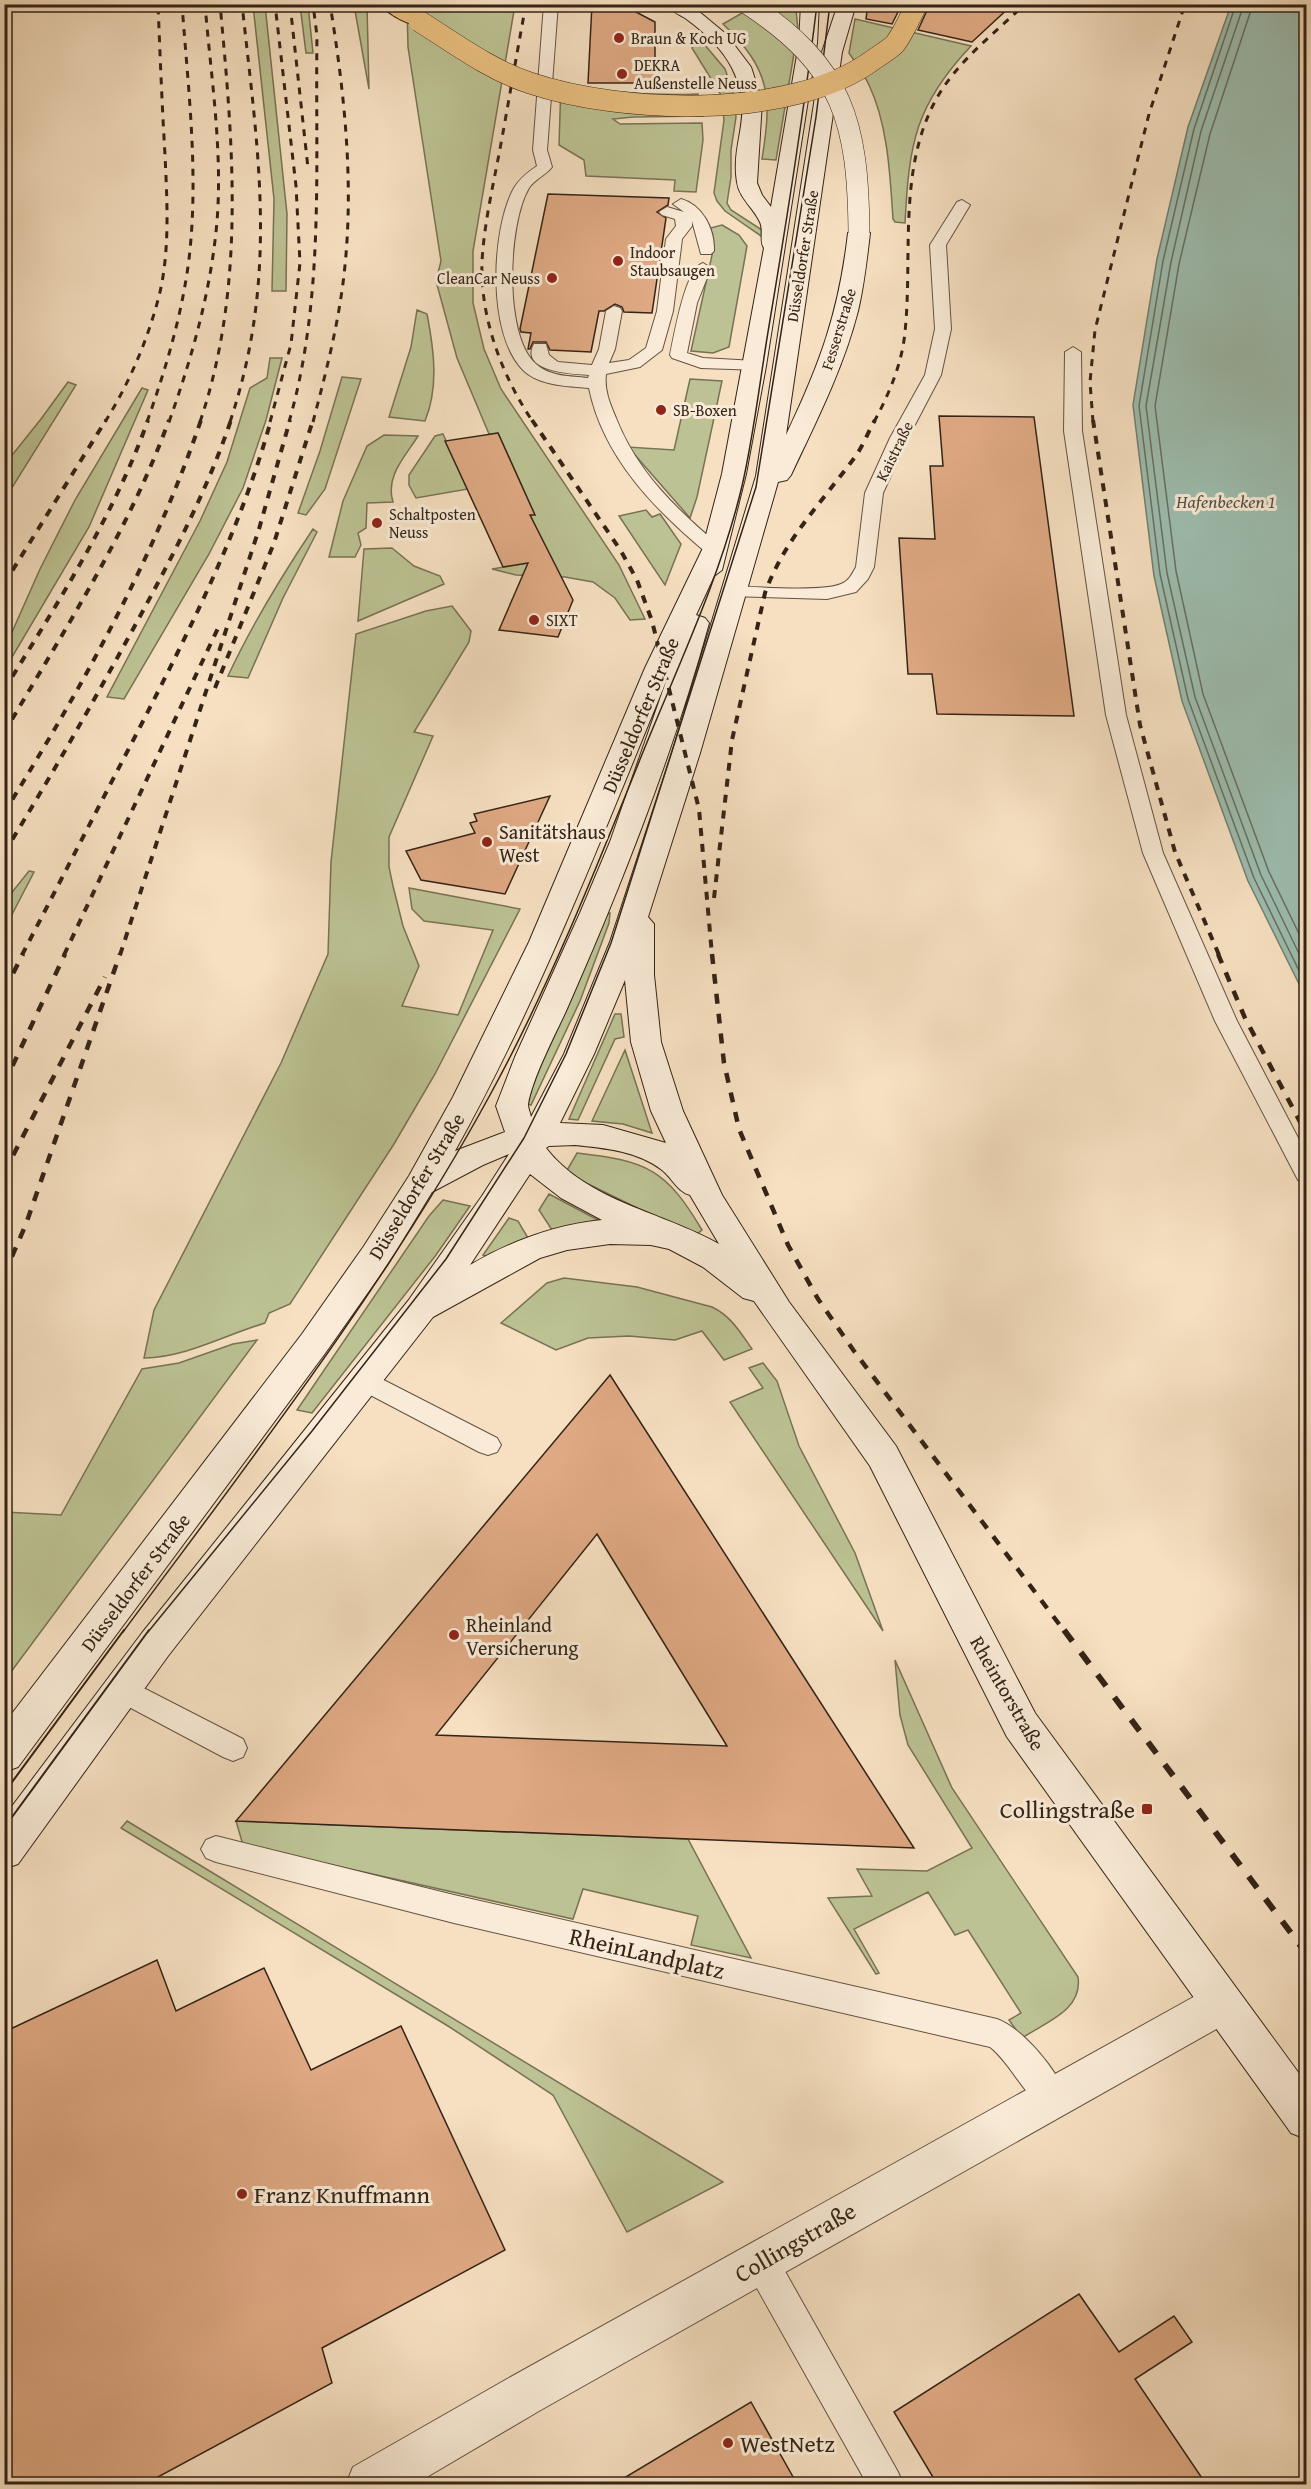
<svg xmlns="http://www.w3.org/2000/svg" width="1311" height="2489" font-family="'Gentium Book Plus',serif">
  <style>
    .green { fill: #bcc293; stroke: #787255; stroke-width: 1.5 }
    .water { fill: #9dbdaf; stroke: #737f72; stroke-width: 1.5 }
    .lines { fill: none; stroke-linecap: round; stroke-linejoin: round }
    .shore { stroke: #687063; stroke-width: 1.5 }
    .building { fill: #dfa983; stroke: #342317; stroke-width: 1.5; fill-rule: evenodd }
    .lane-casing { stroke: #645242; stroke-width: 2 }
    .street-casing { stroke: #645242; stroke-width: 2 }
    .secondary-casing { stroke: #342317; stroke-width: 2 }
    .primary-casing { stroke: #342317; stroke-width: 2 }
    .lane { fill: #f9ebd7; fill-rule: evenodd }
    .street { fill: #f9ebd7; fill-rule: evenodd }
    .secondary { fill: #f9ebd7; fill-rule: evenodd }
    .primary { fill: #ebc080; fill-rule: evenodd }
    .tram-far1 { stroke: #342317; stroke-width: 1.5 }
    .tram { stroke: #342317; stroke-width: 2 }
    .rail-far3 { stroke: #342317; stroke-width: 3; stroke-dasharray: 7 7; stroke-linecap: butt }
    .rail-far2 { stroke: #342317; stroke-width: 4; stroke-dasharray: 8 8; stroke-linecap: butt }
    .rail-far1 { stroke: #342317; stroke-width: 4.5; stroke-dasharray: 10 10; stroke-linecap: butt }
    .rail { stroke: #342317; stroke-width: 6; stroke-dasharray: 14 14; stroke-linecap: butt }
    .secondary-bridge-casing { stroke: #342317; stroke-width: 22; stroke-linecap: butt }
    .primary-bridge-casing { stroke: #342317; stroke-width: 22; stroke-linecap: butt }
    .secondary-bridge { stroke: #f9ebd7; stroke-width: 21 }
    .primary-bridge { stroke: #ebc080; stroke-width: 21 }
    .poi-dot { fill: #8f2418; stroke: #f9ebd7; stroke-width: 2 }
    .labels { text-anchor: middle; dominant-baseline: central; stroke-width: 6; stroke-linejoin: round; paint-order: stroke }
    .far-poi-label { font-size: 16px; fill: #342317; stroke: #f9ebd7; text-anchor: start }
    .far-street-label { font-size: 16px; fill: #342317; stroke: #f9ebd7 }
    .far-water-label { font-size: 18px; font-style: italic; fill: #545145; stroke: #f9ebd7 }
    .street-label { font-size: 20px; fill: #342317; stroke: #f9ebd7 }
    .poi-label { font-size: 20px; fill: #342317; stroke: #f9ebd7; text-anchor: start }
    .near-poi-label { font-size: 24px; fill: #342317; stroke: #f9ebd7; text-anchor: start }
    .near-street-label { font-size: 24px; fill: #342317; stroke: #f9ebd7 }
  </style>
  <rect width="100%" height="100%" fill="#f6e0c1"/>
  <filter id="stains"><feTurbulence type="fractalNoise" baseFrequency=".00333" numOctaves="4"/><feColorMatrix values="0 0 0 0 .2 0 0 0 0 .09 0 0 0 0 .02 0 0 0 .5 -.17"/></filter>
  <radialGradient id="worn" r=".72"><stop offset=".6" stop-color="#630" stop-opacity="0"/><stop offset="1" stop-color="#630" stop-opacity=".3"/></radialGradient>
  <path class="green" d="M 253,5 L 265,5 L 287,214 L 286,291 L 272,291 L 274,199 Z
    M 300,5 L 308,5 L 313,53 L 306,53 Z
    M 354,5 L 367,5 L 369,89 Z
    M 407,5 L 515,5 L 473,251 L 473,303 L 484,349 L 501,389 L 619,565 L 645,619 L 630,620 L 615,598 L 593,582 L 565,577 L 516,575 L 492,569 L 551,559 L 530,515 L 534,514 L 498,433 L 489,434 L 457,358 L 436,281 L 441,261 L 408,47 Z
    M 756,5 L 793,5 L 796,10 L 798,30 L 776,160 L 762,159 C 772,97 771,70 723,24 Z
    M 855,19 L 971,46 C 915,105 909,144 905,223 L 895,222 L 893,219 C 890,175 888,125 869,85 C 864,74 856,63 849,53 Z
    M 699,38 L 725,69 L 733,92 L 736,117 L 731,150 L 731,177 L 727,203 L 731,210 L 762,230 L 764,238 L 725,211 L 717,201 L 714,193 L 724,120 L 721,95 L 692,48 Z
    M 561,83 C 607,93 651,96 698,94 L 703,116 L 633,117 L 613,119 L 620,124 L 702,123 L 703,140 L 696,192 L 674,191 L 675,180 L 586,176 L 584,160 L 559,145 Z
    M 722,225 L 739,235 L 747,246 L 729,347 L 713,353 L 691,351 L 714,246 L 707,229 Z
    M 417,310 L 427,314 C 434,350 439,387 425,421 L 389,417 L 411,347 Z
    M 270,358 L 282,358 L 266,420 L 243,488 L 209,554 L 124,699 L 107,697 L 200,521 L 227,462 L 250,388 L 267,378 Z
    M 342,377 L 361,379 L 325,489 L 306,515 L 298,513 L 320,451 Z
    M 690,379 L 722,381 L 697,497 L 690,518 L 628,447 L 674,450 Z
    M 68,382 L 76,385 L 5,499 L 5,464 L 41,419 Z
    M 142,388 L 148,390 L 89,527 L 5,669 L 5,648 L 40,569 L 75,500 Z
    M 443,434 L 468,489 L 416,498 L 409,485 L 409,475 L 435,436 Z
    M 384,435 L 418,436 C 405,457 385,476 393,502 L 367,503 L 366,528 L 358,533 L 361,545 L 355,557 L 329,557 L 343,501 L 367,446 Z
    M 646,510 L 652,517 L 660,514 L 681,544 L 665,585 L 619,516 Z
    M 313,529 L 317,532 L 283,598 L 248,678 L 228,676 C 252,624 281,577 313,529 Z
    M 392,548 L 414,566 L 440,576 L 444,584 L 358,621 L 364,549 Z
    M 452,606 L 471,631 L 469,642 L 414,732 L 433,736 L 389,837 L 389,867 L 393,886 L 403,926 L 419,966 L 402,1006 L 458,1015 L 493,930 L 424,921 L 412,909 L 409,888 L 520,909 L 435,1074 L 394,1144 L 290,1304 L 269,1313 L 265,1323 C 225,1335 187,1357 144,1358 L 154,1310 L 281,1063 L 328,954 L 331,862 L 356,634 L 426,611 Z
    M 29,871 L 34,872 L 5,928 L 5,901 Z
    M 610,913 L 609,923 L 580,1001 L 531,1105 L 527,1104 L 530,1081 L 604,915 Z
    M 615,1014 L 621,1014 L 624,1037 L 615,1039 L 578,1120 L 569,1119 Z
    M 625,1050 L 652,1133 L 623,1124 L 592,1121 Z
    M 577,1153 C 647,1161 666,1169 702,1230 L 694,1236 L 576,1178 L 566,1172 Z
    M 549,1194 L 598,1220 L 594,1223 L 552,1230 L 539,1210 Z
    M 443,1200 L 470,1206 L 436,1255 L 312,1413 L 297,1410 L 429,1216 Z
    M 509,1218 L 518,1221 L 528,1238 L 490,1257 L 483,1255 Z
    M 564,1278 L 637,1287 L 712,1307 C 731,1316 740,1332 752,1349 L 724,1360 L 702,1331 L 675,1340 L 629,1336 L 588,1338 L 556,1350 L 501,1323 L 547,1283 Z
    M 257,1340 L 5,1680 L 5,1512 L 61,1515 L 142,1369 L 179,1363 L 233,1344 Z
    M 763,1363 L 777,1381 L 799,1446 L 855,1553 L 883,1631 L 730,1402 L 763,1388 L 749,1368 Z
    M 895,1660 L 952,1788 L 1078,1977 C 1083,2010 1046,2022 1022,2038 L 1009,2020 L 1021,2013 L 968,1930 L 955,1935 L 928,1892 L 854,1929 L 879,1973 L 876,1974 L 828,1898 L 872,1896 L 857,1869 L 927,1871 L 972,1848 L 908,1745 L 900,1715 Z
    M 127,1821 L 203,1867 L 723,2182 L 627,2232 L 553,2095 L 448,2026 L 121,1828 Z
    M 236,1821 L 688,1839 L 751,1958 L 691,1945 L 698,1916 L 583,1889 L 573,1919 L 243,1845 Z"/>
  <path class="water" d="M 1231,5 L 1306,5 L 1306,998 L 1248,881 L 1182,701 L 1154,576 L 1133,405 L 1157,259 L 1188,127 Z"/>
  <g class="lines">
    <path class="shore" d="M 1236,4 L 1194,129 L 1163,261 L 1139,406 L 1160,574 L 1188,699 L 1254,878 L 1306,985
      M 1244,4 L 1201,131 L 1171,262 L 1146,406 L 1167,573 L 1195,697 L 1261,875 L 1306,968
      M 1253,4 L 1210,134 L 1179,264 L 1155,406 L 1176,571 L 1203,694 L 1269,872 L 1306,948"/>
  </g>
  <path class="building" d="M 592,4 L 621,4 L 655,22 L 655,83 L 588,83 Z
    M 868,4 L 902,4 L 892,24 L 866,19 Z
    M 930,4 L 1013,4 L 972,42 L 918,30 Z
    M 548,194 L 669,198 L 668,205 L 657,212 L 666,218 L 652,313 L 624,312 L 622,307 L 615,304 L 604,311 L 599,311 L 591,352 L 550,350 L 546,342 L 533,342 L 530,349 L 528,349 L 531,333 L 521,332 L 520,329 Z
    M 939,416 L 1034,417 L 1074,716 L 937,714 L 932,674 L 908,674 L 899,538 L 935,539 L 930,466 L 943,466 Z
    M 498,433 L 535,515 L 530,515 L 573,600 L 558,637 L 499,630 L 528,563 L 503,567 L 445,441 Z
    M 550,796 L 505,894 L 421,880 L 406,851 L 475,833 L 470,823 L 477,821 L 474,814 Z
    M 610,1375 L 914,1848 L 236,1821 ZM 597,1534 L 727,1746 L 436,1735 Z
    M 157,1960 L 176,2011 L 264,1968 L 311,2070 L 401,2026 L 505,2250 L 322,2348 L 332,2383 L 145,2484 L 4,2484 L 4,2032 Z
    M 1079,2294 L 1119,2352 L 1174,2316 L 1192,2342 L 1135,2379 L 1206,2484 L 937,2484 L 894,2412 Z
    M 751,2402 L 797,2484 L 614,2484 Z"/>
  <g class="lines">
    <defs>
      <path id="lane" d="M 544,4 L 558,4 L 547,150 L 552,167 C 546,175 535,179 529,188 C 508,223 503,336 536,364 C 550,377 571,376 588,378 L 589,375 C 573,374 519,372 534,344 L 546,344 L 549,355 L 558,362 L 592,365 L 599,349 L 606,311 L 614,306 L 620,308 L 622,311 L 615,349 L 609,363 L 629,360 L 646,348 L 657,311 L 666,239 L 676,226 L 675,219 L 662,215 L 659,212 L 667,207 L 684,212 L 673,204 L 681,199 C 703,205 715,230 714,251 L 711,254 L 701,254 L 692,221 L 692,226 L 682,239 L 673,311 L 662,350 L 640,367 L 606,374 C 604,390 610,404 616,418 C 637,472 677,510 720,546 L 723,550 L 720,554 L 708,554 C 655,510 603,457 589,388 C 568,386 539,386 523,370 C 487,334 491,230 514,188 C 520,178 528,172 537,166 L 533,150 Z
        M 962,200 L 970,205 L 946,245 L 951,329 L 941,375 L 908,438 L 883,493 L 874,567 L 868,579 L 856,592 L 827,599 L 727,596 L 725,592 L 727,588 L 734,586 C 758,587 822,592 841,584 C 849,581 852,574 856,567 L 865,493 L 890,438 L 925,375 L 935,329 L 930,245 L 957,202 Z
        M 703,263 L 711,268 L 697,303 L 687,353 L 703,358 L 755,361 L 761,362 L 763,366 L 761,370 L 701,368 L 672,358 L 670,355 C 674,337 685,268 703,263 Z
        M 1073,347 L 1081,352 L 1082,431 L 1126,715 L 1163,853 L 1237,1021 L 1306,1153 L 1306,1183 L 1298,1180 L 1215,1021 L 1143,853 L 1106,715 L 1064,431 L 1065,352 Z
        M 364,1370 L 497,1438 L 501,1445 L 497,1452 L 488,1455 L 479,1452 L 355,1387 L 351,1380 L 355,1373 Z
        M 122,1677 L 243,1739 L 247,1748 L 243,1757 L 233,1761 L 223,1757 L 112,1698 L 108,1689 L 112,1680 Z
        M 216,1836 L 454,1895 L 997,2019 C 1025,2030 1056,2070 1068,2097 L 1063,2108 L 1052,2112 C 1025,2101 1013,2065 990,2047 L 454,1923 L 216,1862 L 206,1858 L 201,1849 L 206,1840 Z
        M 761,2246 L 773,2250 L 898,2472 L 903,2484 L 867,2484 L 749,2274 L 745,2262 L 749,2250 Z"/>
      <path id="street" d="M 1221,1984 L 1236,1990 L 1242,2004 L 1236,2018 L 539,2411 L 415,2484 L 346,2484 L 353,2467 L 507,2379 L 1206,1990 Z"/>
      <path id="secondary" d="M 666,4 L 689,4 L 697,10 L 726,34 L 751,67 L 762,101 L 757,183 L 762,195 L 771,207 L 799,43 L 801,4 L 819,4 L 817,43 L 766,366 L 746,474 L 722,570 L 714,576 L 696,615 L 705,618 L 709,623 C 672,757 622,884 566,1011 C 554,1037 533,1077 528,1104 C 528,1108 530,1113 531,1117 L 564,1054 L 610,942 L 672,753 L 756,476 L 822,52 L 838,4 L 856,4 L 842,52 L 786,435 C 820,364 839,312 848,233 L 852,229 L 859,227 L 866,229 L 870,233 C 867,259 864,286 858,311 C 843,369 816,422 791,475 L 787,480 L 778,482 L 700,753 L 648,917 L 654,924 L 654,975 L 661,1042 L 683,1111 L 722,1195 L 789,1302 L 896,1446 L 1035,1713 L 1306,2083 L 1306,2139 L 1291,2133 L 1007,1737 L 870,1466 L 754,1301 L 743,1298 L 703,1267 L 669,1249 L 651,1245 L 610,1244 L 567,1250 L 540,1258 L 433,1317 L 168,1656 L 18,1864 L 4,1869 L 4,1817 L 142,1633 L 408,1301 L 482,1196 L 509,1154 L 483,1165 L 432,1192 L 388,1264 L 326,1352 L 18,1767 L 4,1772 L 4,1724 L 302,1334 L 364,1246 L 409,1176 L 453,1097 L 529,942 L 645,668 L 702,550 L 722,474 L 764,248 C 759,241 764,231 760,222 C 753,207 739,198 737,182 C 730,140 756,115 732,68 C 722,48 703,31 685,18 C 678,14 671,11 666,4 ZM 667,679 L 610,842 L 580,913 L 515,1057 L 496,1106 L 505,1132 L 455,1151 C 539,1000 601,839 667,679 ZM 625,980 L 631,1042 L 651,1111 L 666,1143 L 603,1125 L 560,1123 L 594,1054 ZM 575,1145 C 605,1148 638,1151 662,1170 C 672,1178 678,1192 690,1195 L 719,1244 C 663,1212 588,1202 546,1148 L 549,1146 ZM 530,1174 L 561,1198 L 602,1220 C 554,1225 511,1241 470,1265 Z"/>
      <path id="primary" d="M 380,4 L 403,4 L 428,21 L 426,25 C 412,28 389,15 380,4 Z"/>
    </defs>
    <use href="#lane" class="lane-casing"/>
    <use href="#street" class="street-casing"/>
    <use href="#secondary" class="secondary-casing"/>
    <use href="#primary" class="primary-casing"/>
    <use href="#lane" class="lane"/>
    <use href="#street" class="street"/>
    <use href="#secondary" class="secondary"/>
    <use href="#primary" class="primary"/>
    <path class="tram-far1" d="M 123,1632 C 252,1458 386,1286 490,1095 C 549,987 595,871 641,757 C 677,668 720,579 742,486 C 754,434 760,379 769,326 C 787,219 804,112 817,4
      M 148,1632 L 312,1431 L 446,1259 L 524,1138 L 566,1054 L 611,943 L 756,487 L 816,117 L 830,4"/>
    <path class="tram" d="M 4,1793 L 124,1630
      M 4,1828 L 149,1630"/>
    <path class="rail-far3" d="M 290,4 L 308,168
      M 526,4 C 517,52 509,100 500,149 C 493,186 484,224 482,262 C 480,318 502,376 533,422
      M 105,422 C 130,382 149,337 160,292 C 170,248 167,199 165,155 C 162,105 160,54 158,4
      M 147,422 C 166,368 182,315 189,259 C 199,174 188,88 182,4
      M 169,422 C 191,360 209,298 216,232 C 224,157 211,79 205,4
      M 200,422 C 246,286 233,144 220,4
      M 230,422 C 279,275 258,153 242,4
      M 270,422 L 291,344 L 300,263 L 296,186 L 275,4
      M 289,422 C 325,297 315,164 317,36 L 313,4
      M 313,422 C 325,376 337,330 343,283 C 355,190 345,96 330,4
      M 874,422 C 889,394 902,364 905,332 C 913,254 897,167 938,96 C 959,60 995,33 1025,4
      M 1093,422 L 1090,382 L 1095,330 L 1149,114 L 1185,4"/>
    <path class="rail-far2" d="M 532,420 L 621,551 L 637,580 L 652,621 L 699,809 L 712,955
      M 1093,420 L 1140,725 L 1175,852 L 1219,955
      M 4,584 L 106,420
      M 215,688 L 274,543 L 313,420
      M 4,690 C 57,604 114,516 148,420
      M 4,733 C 63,632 129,531 169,420
      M 4,813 C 82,687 153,561 201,420
      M 4,853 C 49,780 91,706 132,631 C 169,563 206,494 231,420
      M 714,898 L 732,740 L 765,593 C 784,540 822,502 855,457 C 863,446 868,432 875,420
      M 22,955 C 61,880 100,804 139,729 C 190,629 241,529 271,420
      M 64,955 L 219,626
      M 120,955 L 259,529 L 290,420"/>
    <path class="rail-far1" d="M 712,954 L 724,1063 L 739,1129 L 788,1245 L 818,1299 L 854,1351 L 1065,1632
      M 1218,954 L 1245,1018 L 1306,1133
      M 4,991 L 23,954
      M 4,1084 L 65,954
      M 4,1173 L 105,977
      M 4,1275 L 26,1224 L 120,954"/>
    <path class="rail" d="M 1064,1630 L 1306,1953"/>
    <defs>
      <path id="secondary-bridge" d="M 748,4 C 844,67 858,123 859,233"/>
      <path id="primary-bridge" d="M 419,21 C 454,43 490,70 530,83 C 622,114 792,120 873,60 C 880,55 889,50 895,44 C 904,32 910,17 917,4"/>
    </defs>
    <use href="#secondary-bridge" class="secondary-bridge-casing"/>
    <use href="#primary-bridge" class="primary-bridge-casing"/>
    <use href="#secondary-bridge" class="secondary-bridge"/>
    <use href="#primary-bridge" class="primary-bridge"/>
  </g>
  <g class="poi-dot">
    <circle cx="619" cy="38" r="6"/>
    <circle cx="622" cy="74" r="6"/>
    <circle cx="618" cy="261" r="6"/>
    <circle cx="552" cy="278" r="6"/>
    <circle cx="661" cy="410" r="6"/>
    <circle cx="377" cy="523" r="6"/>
    <circle cx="534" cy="620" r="6"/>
    <circle cx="487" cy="842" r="6"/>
    <circle cx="454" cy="1635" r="6"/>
    <rect x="1141" y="1803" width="12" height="12" rx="3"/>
    <circle cx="242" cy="2194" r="6"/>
    <circle cx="728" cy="2443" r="6"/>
  </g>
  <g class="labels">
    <g class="far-poi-label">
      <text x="631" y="38">Braun &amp; Koch UG</text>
      <text x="634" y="65">DEKRA<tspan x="634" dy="18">Außenstelle Neuss</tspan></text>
      <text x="630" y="252">Indoor<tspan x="630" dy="18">Staubsaugen</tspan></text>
      <text x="540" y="278" text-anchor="end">CleanCar Neuss</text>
      <text x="673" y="410">SB-Boxen</text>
      <text x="389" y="514">Schaltposten<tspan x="389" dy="18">Neuss</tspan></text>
      <text x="546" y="620">SIXT</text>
    </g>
    <g class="far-street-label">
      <text transform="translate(802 256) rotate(-81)">Düsseldorfer Straße</text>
      <text transform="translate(838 329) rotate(-73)">Fesserstraße</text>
      <text transform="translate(894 451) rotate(-64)">Kaistraße</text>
    </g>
    <g class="far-water-label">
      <text x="1226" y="501">Hafenbecken 1</text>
    </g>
    <g class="street-label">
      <text transform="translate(640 715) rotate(-67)">Düsseldorfer Straße</text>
      <text transform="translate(416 1186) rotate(-59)">Düsseldorfer Straße</text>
      <text transform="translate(135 1582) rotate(-53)">Düsseldorfer Straße</text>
      <text transform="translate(1008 1693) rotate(60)">Rheintorstraße</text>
    </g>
    <g class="poi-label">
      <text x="499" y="831">Sanitätshaus<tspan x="499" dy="23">West</tspan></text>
      <text x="466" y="1624">Rheinland<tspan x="466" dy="23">Versicherung</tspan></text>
    </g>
    <g class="near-poi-label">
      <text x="1135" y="1809" text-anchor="end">Collingstraße</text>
      <text x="254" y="2194">Franz Knuffmann</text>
      <text x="740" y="2443">WestNetz</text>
    </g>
    <g class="near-street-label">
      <text transform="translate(647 1953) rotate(13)">RheinLandplatz</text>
      <text transform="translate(795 2242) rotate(-30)">Collingstraße</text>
    </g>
  </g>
  <rect width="1311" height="2489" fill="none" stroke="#f6e0c1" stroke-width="24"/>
  <rect x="6" y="6" width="1299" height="2477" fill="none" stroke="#342317" stroke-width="3"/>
  <rect x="12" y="12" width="1287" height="2465" fill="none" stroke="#342317" stroke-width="1.5"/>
  <rect width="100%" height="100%" filter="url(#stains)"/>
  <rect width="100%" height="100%" fill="url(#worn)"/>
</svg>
